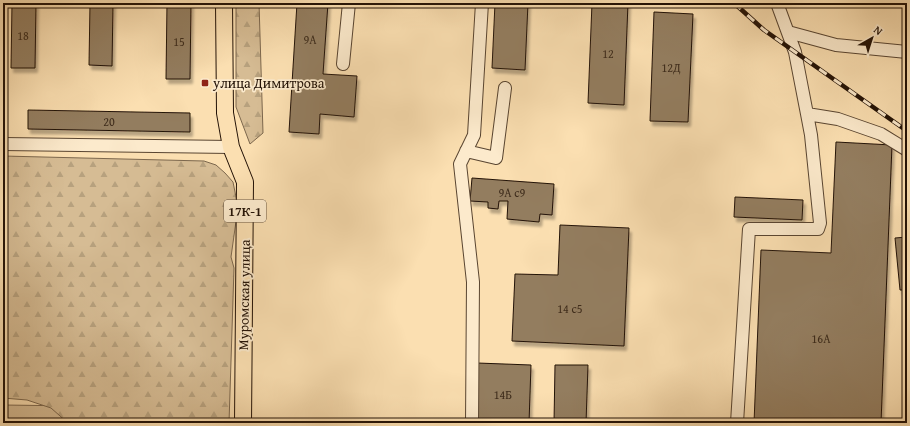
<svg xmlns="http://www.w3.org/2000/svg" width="910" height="426" font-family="'Gentium Book Plus',serif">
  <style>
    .green { fill: #d6bc94; stroke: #7c674d }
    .forest { fill: url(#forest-firs); stroke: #7c674d }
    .building { fill: #937d5f; stroke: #231206; filter: url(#shadow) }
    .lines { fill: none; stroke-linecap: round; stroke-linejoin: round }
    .minor-casing { stroke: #594531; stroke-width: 14 }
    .major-casing { stroke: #231206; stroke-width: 18 }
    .minor { stroke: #fceacc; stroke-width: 12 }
    .major { stroke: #fbdfb1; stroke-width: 16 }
    .rail-casing { stroke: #231206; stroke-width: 4.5 }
    .rail { stroke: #fceacc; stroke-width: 3; stroke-dasharray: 9; stroke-linecap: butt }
    .poi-dot { fill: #8f2418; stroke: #fceacc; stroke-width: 1.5 }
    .labels { text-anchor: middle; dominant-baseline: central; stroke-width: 3.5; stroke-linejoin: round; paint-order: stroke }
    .number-label { font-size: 12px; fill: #3f2d1c }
    .shield { fill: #fceacc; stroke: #645341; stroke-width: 1 }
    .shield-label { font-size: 13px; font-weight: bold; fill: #231206 }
    .poi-label { font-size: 14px; fill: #231206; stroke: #fceacc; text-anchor: start }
    .street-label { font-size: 14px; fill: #231206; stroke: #fceacc }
  </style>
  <defs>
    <pattern id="forest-firs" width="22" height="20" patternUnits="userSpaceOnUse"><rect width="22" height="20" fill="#d6bc94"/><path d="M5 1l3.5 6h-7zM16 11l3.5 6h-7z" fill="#b7a17e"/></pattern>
    <filter id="shadow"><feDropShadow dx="2.5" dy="4.5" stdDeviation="1" flood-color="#0004"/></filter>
  </defs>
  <rect width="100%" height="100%" fill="#fbdfb1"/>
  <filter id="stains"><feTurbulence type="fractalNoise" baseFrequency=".005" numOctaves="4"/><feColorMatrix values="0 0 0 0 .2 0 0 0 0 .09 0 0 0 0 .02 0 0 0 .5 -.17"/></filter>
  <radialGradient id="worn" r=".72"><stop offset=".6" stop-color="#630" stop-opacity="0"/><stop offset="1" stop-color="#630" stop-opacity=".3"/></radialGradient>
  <path class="green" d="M 3,405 L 79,406 L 80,423 L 3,423 Z"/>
  <path class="forest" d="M 236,3 L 259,3 L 263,133 L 250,144 L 236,107 Z
    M 3,156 L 204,161 L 216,165 L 225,173 L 233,182 L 238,207 L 231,257 L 234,268 L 229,423 L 68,423 L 51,408 L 27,400 L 3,398 Z"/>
  <path class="building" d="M 12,3 L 36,3 L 35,68 L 11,68 Z
    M 90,3 L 113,3 L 112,66 L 89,65 Z
    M 167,3 L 191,3 L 190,79 L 166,79 Z
    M 297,3 L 328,3 L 323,74 L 357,76 L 354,117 L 320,114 L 319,134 L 289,132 Z
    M 495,3 L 528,3 L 525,70 L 492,68 Z
    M 592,3 L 628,3 L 624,105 L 588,103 Z
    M 654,12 L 693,14 L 688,122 L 650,121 Z
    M 28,110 L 190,113 L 190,132 L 28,129 Z
    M 836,142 L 892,145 L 881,423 L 754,423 L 761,250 L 831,253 Z
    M 472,178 L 554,184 L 552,215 L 540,214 L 539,222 L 507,219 L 508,201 L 499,201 L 498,209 L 488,208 L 488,202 L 470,201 Z
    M 735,197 L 803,200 L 802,220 L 734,217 Z
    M 560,225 L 629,228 L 624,346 L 512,341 L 515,274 L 558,275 Z
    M 907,237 L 907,290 L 900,290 L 895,238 Z
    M 477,363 L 531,365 L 529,423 L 475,423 Z
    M 555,365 L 588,365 L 586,423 L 554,423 Z"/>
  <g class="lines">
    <defs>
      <path id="minor" d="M 788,32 L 836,45 L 907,52
        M 343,64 L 349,3
        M 807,114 L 838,119 L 881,134 L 907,150
        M 3,144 L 231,147
        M 466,151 L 496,158 L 505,88
        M 472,423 L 473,282 L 460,164 L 474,135 L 482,3
        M 737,423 L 749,229 L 818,229 L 820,223 L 811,135 L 807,114 L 795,52 L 777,3"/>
      <path id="major" d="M 224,3 L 225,113 L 231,147 L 245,182 L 243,423"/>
    </defs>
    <use href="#minor" class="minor-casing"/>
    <use href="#major" class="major-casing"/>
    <use href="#minor" class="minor"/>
    <use href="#major" class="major"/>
    <defs>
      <path id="rail" d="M 734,3 L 764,30 L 907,131"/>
    </defs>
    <use href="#rail" class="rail-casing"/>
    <use href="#rail" class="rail"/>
  </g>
  <rect class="poi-dot" x="201" y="79" width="8" height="8" rx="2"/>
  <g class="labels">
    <g class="number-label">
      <text x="23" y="35">18</text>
      <text x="310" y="39">9А</text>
      <text x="179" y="41">15</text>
      <text x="608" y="53">12</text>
      <text x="671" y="67">12Д</text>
      <text x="109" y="121">20</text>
      <text x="512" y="192">9А с9</text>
      <text x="570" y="308">14 с5</text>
      <text x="821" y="338">16А</text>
      <text x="503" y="394">14Б</text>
    </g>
    <rect class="shield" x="224" y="200" width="42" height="22" rx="3"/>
    <g class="shield-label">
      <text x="245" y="211">17К-1</text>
    </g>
    <g class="poi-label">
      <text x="213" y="83">улица Димитрова</text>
    </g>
    <g class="street-label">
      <text transform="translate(244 295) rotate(-89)">Муромская улица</text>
    </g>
  </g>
  <rect width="910" height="426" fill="none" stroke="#fbdfb1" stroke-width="16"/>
  <rect x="4" y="4" width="902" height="418" fill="none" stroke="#231206" stroke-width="2"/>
  <rect x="8" y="8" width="894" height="410" fill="none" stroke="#231206"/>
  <g transform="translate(872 38) rotate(39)" stroke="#fceacc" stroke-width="3" paint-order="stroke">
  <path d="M0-3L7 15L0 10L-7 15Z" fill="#231206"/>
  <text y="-6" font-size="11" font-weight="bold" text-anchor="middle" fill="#231206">N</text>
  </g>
  <rect width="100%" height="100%" filter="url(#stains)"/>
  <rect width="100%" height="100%" fill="url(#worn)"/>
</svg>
